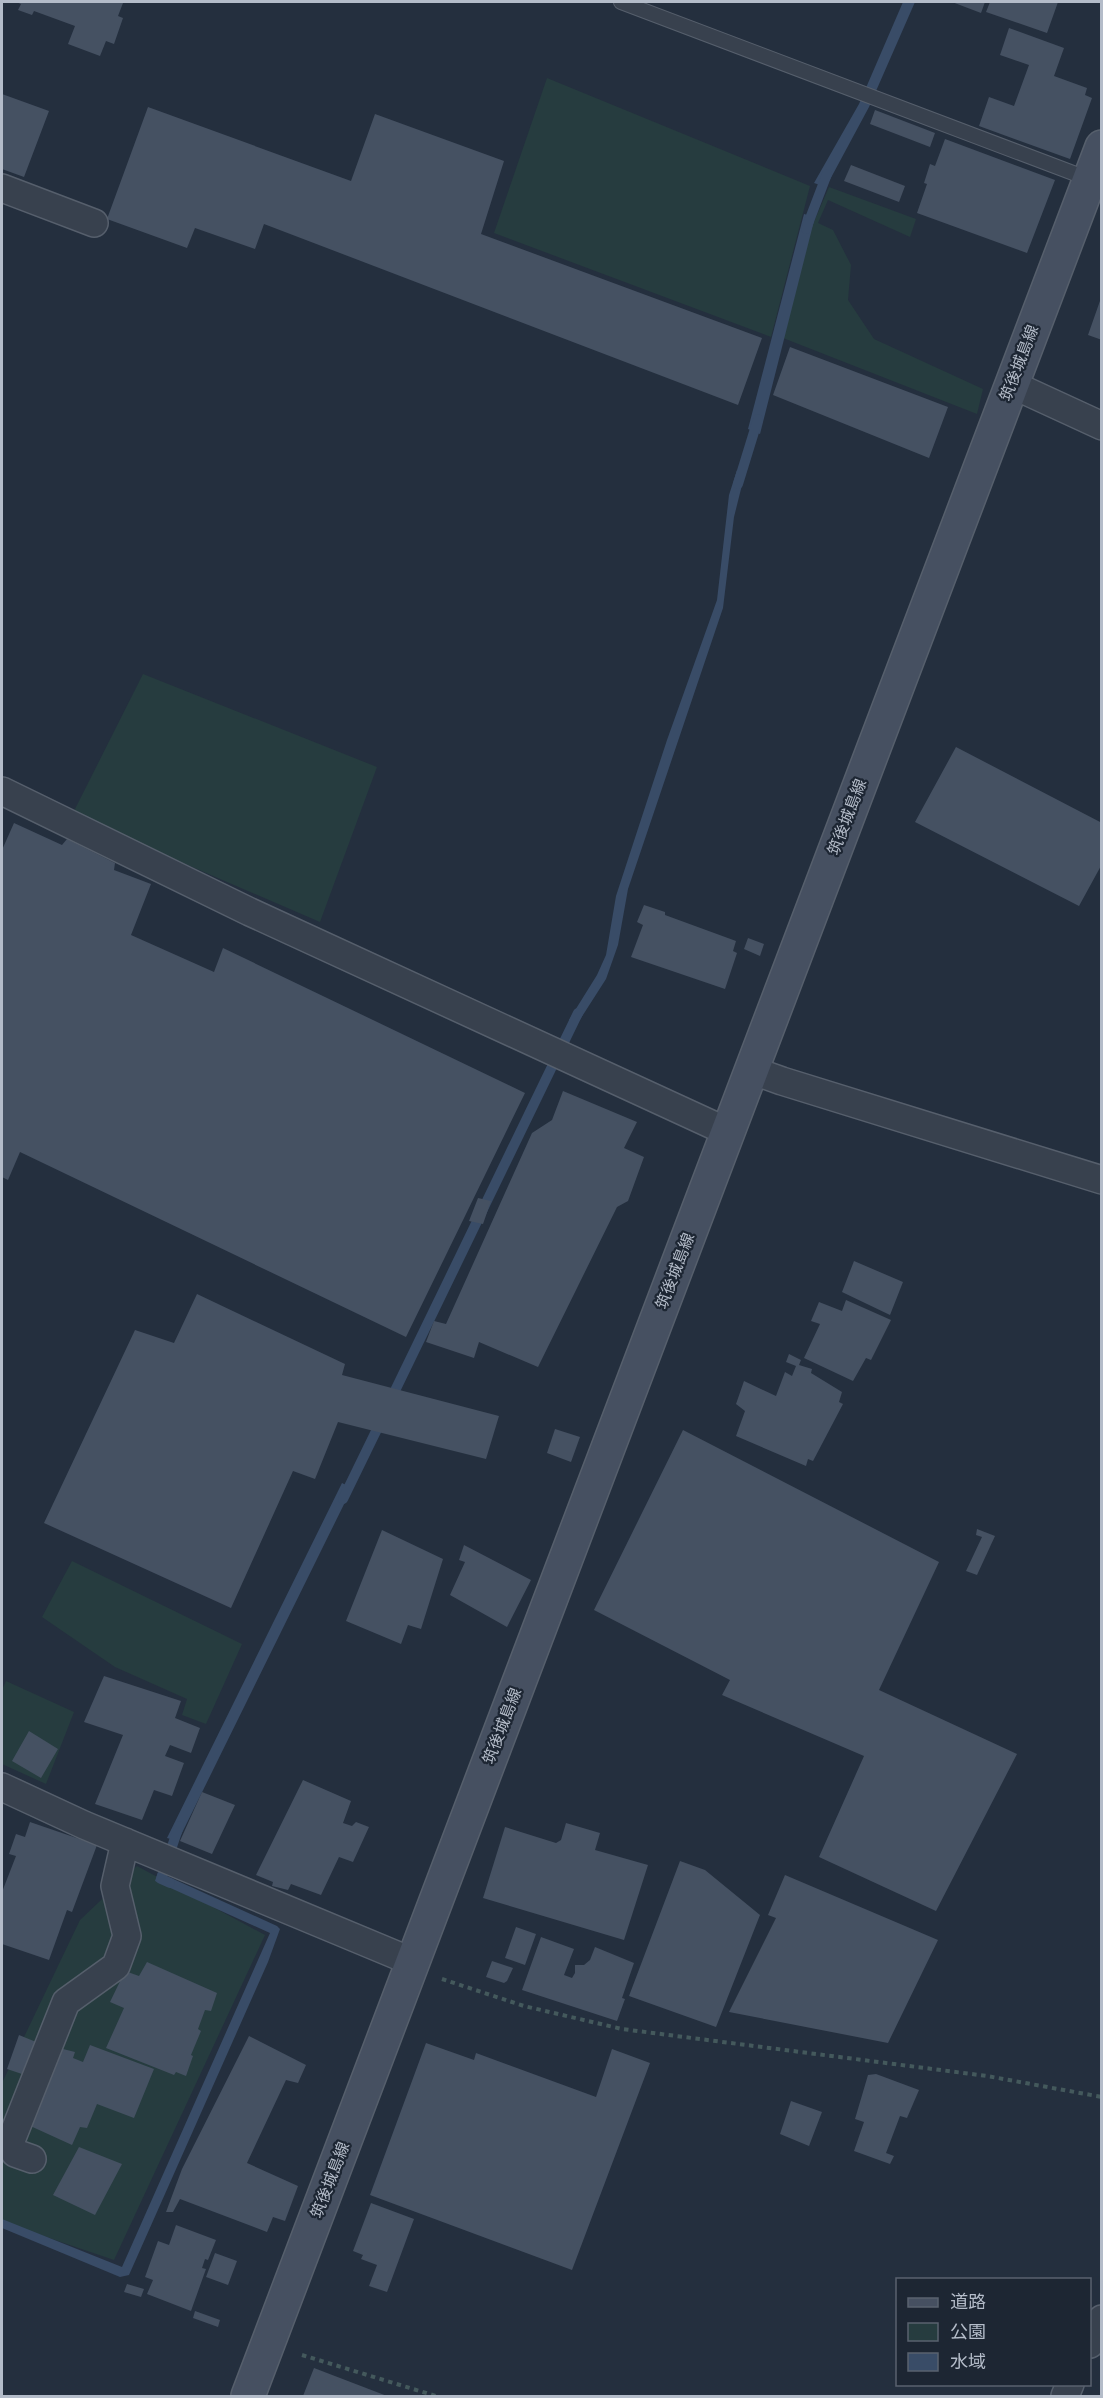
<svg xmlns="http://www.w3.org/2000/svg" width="1103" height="2398" font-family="Figtree,'Noto Sans JP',sans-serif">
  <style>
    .green { fill: #263c3f }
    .water { fill: #394c67 }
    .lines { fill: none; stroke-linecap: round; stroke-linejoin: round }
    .stream { stroke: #394c67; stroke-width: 10 }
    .building { fill: #455162 }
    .service-casing { stroke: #565f6c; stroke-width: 16 }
    .minor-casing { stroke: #565f6c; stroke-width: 30 }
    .secondary-casing { stroke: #565f6c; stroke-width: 36 }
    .path { stroke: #44595c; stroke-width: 4; stroke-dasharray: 4.5 4.5; stroke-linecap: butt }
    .service { stroke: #38414e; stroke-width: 14 }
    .minor { stroke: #38414e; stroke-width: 27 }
    .secondary { stroke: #465061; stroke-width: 33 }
    .labels { text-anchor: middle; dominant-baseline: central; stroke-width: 4.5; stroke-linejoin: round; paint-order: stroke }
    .street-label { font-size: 16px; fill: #b4bcc9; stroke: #1d2633 }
  </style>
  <rect width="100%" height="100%" fill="#242f3e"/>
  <path class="green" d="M 547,78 L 810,186 L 771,337 L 494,233 Z
    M 829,187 L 916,219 L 910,237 L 828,200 L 818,223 L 833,230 L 851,265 L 848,300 L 874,339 L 983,389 L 977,414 L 783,338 L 810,231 Z
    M 143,674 L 377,767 L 320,922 L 72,815 Z
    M 72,1561 L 242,1644 L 206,1724 L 182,1715 L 187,1699 L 115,1667 L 42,1617 Z
    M 6,1681 L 74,1712 L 46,1784 L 2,1764 L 2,1690 Z
    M 137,1866 L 265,1935 L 114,2260 L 2,2222 L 2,2083 L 80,1920 Z"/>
  <path class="water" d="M 903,2 L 915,2 L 869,107 L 826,187 L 814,183 L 859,104 Z
    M 804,214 L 815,217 L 760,434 L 748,429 Z
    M 737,470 L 745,473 L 734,517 L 723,608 L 628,889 L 618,945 L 606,979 L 574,1029 L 569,1020 L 597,975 L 606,955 L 616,896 L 667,740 L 717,600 L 729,495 Z
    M 342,1483 L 352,1488 L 178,1841 L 167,1838 Z
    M 158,1872 L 277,1926 L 280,1929 L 268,1962 L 129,2275 L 120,2277 L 2,2228 L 2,2219 L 122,2267 L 270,1933 L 155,1881 Z"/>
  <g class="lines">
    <path class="stream" d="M 806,229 L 827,174
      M 738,484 L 758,419
      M 390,1401 L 578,1013
      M 343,1499 L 381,1421
      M 170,1883 L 161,1879 L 179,1826"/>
  </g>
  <path class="building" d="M 16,2 L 119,2 L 123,3 L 118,16 L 123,18 L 114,44 L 106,41 L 100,56 L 68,44 L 75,26 L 34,11 L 32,15 L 18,10 L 21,4 Z
    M 952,2 L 985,2 L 981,13 Z
    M 990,2 L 1058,2 L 1047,33 L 986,12 Z
    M 1009,28 L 1064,48 L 1054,76 L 1087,88 L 1085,95 L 1092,98 L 1070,159 L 979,126 L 989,97 L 1014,106 L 1029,65 L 1000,55 Z
    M 2,94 L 49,111 L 24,177 L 2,169 Z
    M 148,107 L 351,181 L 375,114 L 504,161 L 481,234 L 762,338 L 738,405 L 264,224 L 255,249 L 195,228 L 187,248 L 107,219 Z
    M 875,110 L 935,133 L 930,147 L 870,124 Z
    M 945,139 L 1055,180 L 1027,253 L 917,213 L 927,184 L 924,183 L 930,164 L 935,166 Z
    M 851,165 L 905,186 L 899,202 L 844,181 Z
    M 1101,298 L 1102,298 L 1102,340 L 1088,335 Z
    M 790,347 L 948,407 L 929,458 L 773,395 Z
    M 956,747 L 1102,823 L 1102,864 L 1079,906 L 915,822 Z
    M 14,823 L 62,845 L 67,839 L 115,863 L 114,870 L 151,884 L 131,935 L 214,972 L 223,948 L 525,1093 L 406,1337 L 20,1152 L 8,1180 L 2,1177 L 2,850 Z
    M 644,905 L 665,912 L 665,915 L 736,941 L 733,951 L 737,953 L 725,989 L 631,957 L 643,925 L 637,922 Z
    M 748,938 L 764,944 L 760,956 L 744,949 Z
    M 563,1091 L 637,1122 L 624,1148 L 644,1157 L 628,1201 L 617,1207 L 538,1367 L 479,1342 L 474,1358 L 426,1342 L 434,1321 L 446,1324 L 532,1133 L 552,1120 Z
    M 478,1198 L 491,1201 L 483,1224 L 469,1221 Z
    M 854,1261 L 903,1282 L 890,1315 L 842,1292 Z
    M 197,1294 L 345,1364 L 342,1375 L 499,1416 L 486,1459 L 338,1422 L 315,1479 L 293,1471 L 231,1608 L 44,1523 L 135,1330 L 174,1343 Z
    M 846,1300 L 891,1320 L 871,1360 L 866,1358 L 853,1381 L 804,1358 L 820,1324 L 811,1321 L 819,1302 L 842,1311 Z
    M 789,1354 L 801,1360 L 799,1365 L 812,1369 L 811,1373 L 842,1392 L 839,1402 L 843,1404 L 813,1461 L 808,1459 L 806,1466 L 736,1436 L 745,1411 L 736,1404 L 744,1381 L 776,1396 L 785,1372 L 792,1376 L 796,1366 L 786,1362 Z
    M 555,1429 L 580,1437 L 571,1462 L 547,1453 Z
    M 683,1430 L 939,1562 L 879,1690 L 1017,1754 L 936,1911 L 819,1857 L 864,1756 L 722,1695 L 730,1680 L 594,1610 Z
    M 977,1529 L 995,1536 L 977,1575 L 966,1571 L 982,1537 L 976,1535 Z
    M 382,1530 L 443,1559 L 421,1629 L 408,1625 L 401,1644 L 346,1621 Z
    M 464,1545 L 531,1580 L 507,1627 L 450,1595 L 465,1562 L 459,1560 Z
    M 104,1676 L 181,1701 L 175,1718 L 200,1728 L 191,1753 L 170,1745 L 165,1756 L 184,1763 L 172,1796 L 154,1790 L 142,1820 L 95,1804 L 123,1735 L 84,1722 Z
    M 29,1731 L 58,1749 L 41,1778 L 12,1761 Z
    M 303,1780 L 351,1801 L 343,1823 L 352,1826 L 356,1822 L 369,1827 L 353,1862 L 339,1857 L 321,1895 L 291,1884 L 288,1890 L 272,1886 L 273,1882 L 256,1875 Z
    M 202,1792 L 235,1805 L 212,1854 L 180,1841 Z
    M 30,1822 L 97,1845 L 72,1912 L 67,1910 L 49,1960 L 2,1944 L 2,1892 L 16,1856 L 9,1854 L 16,1834 L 25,1837 Z
    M 566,1823 L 600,1833 L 595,1850 L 648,1865 L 624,1940 L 483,1898 L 505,1827 L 556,1843 L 561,1840 Z
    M 680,1861 L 705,1870 L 760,1915 L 716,2027 L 629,1996 Z
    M 785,1875 L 938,1940 L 888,2043 L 729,2012 L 776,1918 L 768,1915 Z
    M 516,1927 L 536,1934 L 525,1965 L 505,1958 Z
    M 541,1937 L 574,1949 L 564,1975 L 572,1978 L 575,1973 L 575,1965 L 584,1965 L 590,1960 L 595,1947 L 634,1963 L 622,1998 L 625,1999 L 617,2021 L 522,1990 Z
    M 492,1961 L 513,1968 L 507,1981 L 504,1983 L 486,1977 Z
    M 147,1962 L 217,1993 L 211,2011 L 205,2010 L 198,2029 L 201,2031 L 191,2055 L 193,2056 L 186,2076 L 176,2072 L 174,2075 L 106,2048 L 124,2008 L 110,2002 L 125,1971 L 139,1976 Z
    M 19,2035 L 41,2044 L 28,2076 L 7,2069 Z
    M 249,2036 L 306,2065 L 298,2083 L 286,2080 L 247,2163 L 298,2186 L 285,2221 L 273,2217 L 267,2232 L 180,2199 L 173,2212 L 166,2212 L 182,2169 Z
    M 426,2043 L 474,2060 L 476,2053 L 596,2097 L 612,2049 L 650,2063 L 572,2270 L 370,2195 Z
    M 90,2045 L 154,2069 L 134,2118 L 97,2104 L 87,2128 L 80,2127 L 72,2145 L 26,2124 L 59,2051 L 63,2049 L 75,2052 L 73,2058 L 83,2062 Z
    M 876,2074 L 919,2090 L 907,2118 L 900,2116 L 886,2153 L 894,2156 L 890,2164 L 854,2151 L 864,2122 L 855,2119 L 868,2075 Z
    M 791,2101 L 822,2112 L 809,2146 L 780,2134 Z
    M 79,2147 L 122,2164 L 95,2215 L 53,2195 Z
    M 371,2203 L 414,2219 L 387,2292 L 369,2286 L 377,2265 L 361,2259 L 363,2255 L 353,2251 Z
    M 176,2225 L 216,2240 L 208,2260 L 205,2259 L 202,2268 L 206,2269 L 191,2311 L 147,2294 L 153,2280 L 145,2277 L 158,2241 L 169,2245 Z
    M 215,2253 L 237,2261 L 228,2285 L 206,2277 Z
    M 127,2284 L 144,2289 L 141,2297 L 124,2292 Z
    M 195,2311 L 220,2320 L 218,2327 L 193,2318 Z
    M 314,2368 L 387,2396 L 303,2396 Z"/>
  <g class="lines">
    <defs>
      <path id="service" d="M 621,2 L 1089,179"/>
      <path id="minor" d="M 2,188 L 94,223
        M 1011,384 L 1102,426
        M 2,791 L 250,912 L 728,1132
        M 751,1070 L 782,1081 L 1102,1180
        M 2,1787 L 84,1825 L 413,1962
        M 32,2159 L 15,2153 L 10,2143 L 66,2002 L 116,1966 L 127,1936 L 115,1886 L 125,1842
        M 1090,2344 L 1102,2319
        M 1065,2396 L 1070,2384"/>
      <path id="secondary" d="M 248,2396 L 1102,147"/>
    </defs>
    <use href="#service" class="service-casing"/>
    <use href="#minor" class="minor-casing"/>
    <use href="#secondary" class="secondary-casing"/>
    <path class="path" d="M 442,1979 L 524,2006 L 622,2029 L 987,2076 L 1102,2097
      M 302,2355 L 436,2396"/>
    <use href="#service" class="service"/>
    <use href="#minor" class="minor"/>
    <use href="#secondary" class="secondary"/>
  </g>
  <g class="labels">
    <g class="street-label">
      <text transform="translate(1019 363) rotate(-69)">筑後城島線</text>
      <text transform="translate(847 817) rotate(-69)">筑後城島線</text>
      <text transform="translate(675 1271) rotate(-69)">筑後城島線</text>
      <text transform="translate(502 1726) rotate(-69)">筑後城島線</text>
      <text transform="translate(330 2180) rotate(-69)">筑後城島線</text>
    </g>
  </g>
  <rect width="1103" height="2398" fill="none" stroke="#b4bcc9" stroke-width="6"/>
  <rect x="896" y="2278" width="195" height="108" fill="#1d2633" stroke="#59626f" stroke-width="1.5"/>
  <rect x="908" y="2298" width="30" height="9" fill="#465061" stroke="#59626f" stroke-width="1.5"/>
  <text x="950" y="2308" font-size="18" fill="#b4bcc9">道路</text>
  <rect x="908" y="2323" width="30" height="18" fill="#263c3f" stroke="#59626f" stroke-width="1.5"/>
  <text x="950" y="2338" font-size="18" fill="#b4bcc9">公園</text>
  <rect x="908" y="2353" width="30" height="18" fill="#394c67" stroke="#59626f" stroke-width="1.5"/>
  <text x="950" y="2368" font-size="18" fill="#b4bcc9">水域</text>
</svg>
